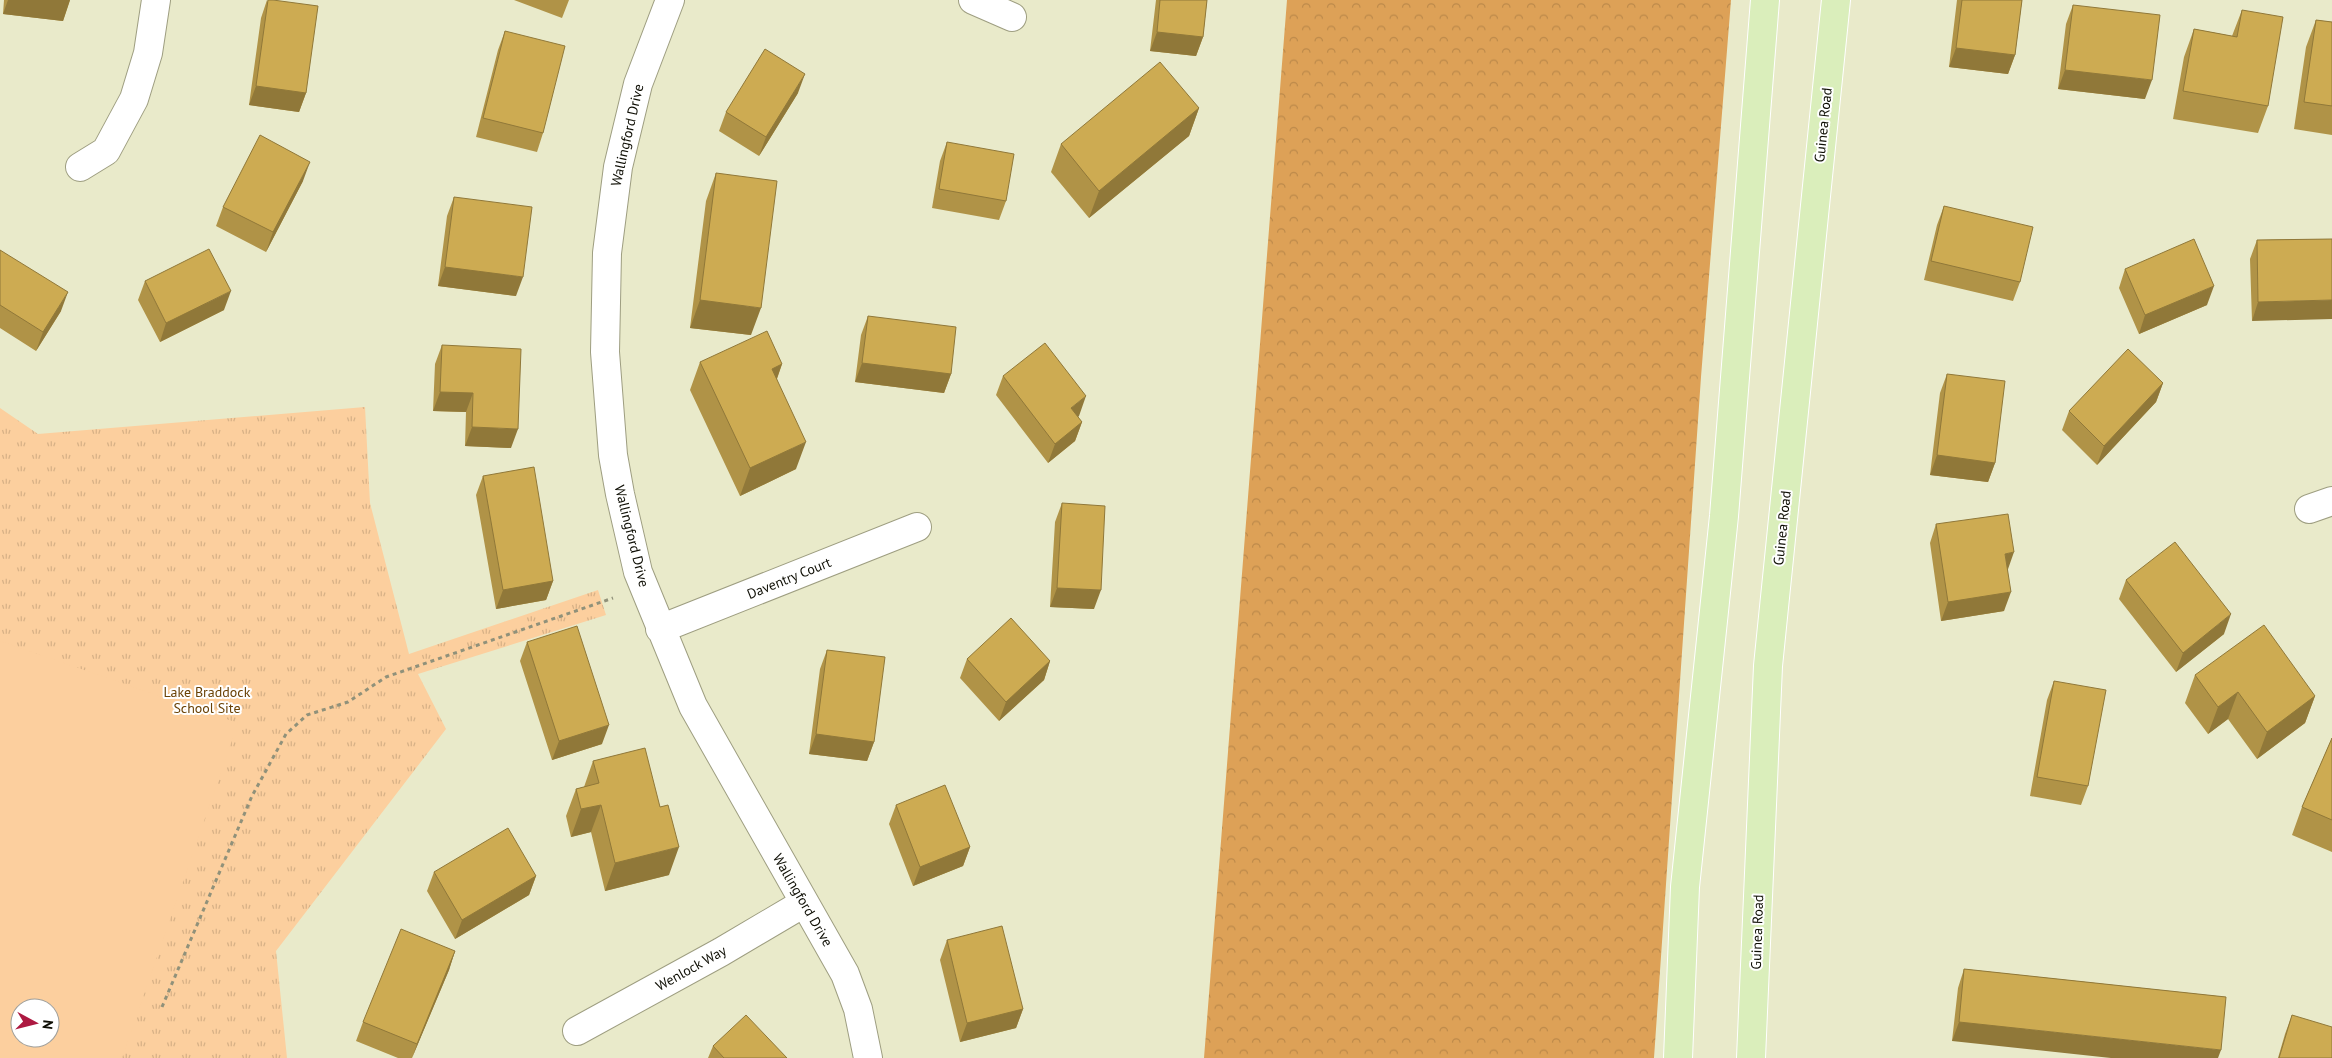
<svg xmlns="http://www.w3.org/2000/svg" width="2332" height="1058" font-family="'PT Sans',sans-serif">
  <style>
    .grass { fill: url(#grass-tufts); fill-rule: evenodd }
    .forest { fill: url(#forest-crowns) }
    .garden { fill: #fccf9e; fill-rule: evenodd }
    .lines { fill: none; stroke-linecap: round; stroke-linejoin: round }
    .minor-casing { stroke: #9e9e81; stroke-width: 30 }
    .major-casing { stroke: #fff; stroke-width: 30 }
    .path { stroke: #90917a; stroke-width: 3; stroke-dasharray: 4 4; stroke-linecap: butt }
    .minor { stroke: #fff; stroke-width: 28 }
    .major { stroke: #daeebb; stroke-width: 28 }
    .wall { fill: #b09347 }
    .shaded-wall { fill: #907839 }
    .building { fill: #cdab52; stroke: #907839 }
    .labels { text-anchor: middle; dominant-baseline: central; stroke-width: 4; stroke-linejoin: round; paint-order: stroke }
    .street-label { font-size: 14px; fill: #0e0e04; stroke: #fff }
    .park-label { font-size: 14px; fill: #6a4206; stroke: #fff }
  </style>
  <defs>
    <pattern id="grass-tufts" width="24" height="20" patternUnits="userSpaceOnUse" patternTransform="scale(1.25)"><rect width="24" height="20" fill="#fccf9e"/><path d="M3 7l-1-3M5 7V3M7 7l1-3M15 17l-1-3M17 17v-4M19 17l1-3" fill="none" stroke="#d7b186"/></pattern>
    <pattern id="forest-crowns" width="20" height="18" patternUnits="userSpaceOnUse" patternTransform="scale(1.25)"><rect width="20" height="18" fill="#dda157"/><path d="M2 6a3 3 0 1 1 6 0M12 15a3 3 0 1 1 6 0" fill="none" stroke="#bc894a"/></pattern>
  </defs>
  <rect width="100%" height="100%" fill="#e9eaca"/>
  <path class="grass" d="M 365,407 L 370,503 L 409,654 L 598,590 L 606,615 L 418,674 L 446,729 L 276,951 L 287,1058 L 0,1058 L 0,408 L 38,434 ZM 20,1008 L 50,1008 L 50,1038 L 20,1038 Z"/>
  <path class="forest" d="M 1287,0 L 1731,0 L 1701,377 L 1654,1058 L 1204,1058 Z"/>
  <path class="garden" d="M 0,641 L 238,723 L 122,1058 L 0,1058 ZM 20,1008 L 50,1008 L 50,1038 L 20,1038 Z"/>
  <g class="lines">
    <defs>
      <path id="minor" d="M 670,0 L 638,84 L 618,167 L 607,253 L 605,352 L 613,455 L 620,494 L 638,572 L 693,706 L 845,974 L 858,1009 L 868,1058
        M 973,0 L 1012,17
        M 80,167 L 106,151 L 134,99 L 148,53 L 156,0
        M 2309,509 L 2332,501
        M 660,629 L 917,527
        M 577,1031 L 721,952 L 804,903"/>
      <path id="major" d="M 1678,1058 L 1685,887 L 1724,516 L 1765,0
        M 1751,1058 L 1768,666 L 1836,0"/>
    </defs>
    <use href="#minor" class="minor-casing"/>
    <use href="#major" class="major-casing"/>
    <path class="path" d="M 162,1007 L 252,796 L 286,734 L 307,715 L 348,702 L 386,677 L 613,598"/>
    <use href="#minor" class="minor"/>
    <use href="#major" class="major"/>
  </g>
  <path class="wall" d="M 4,0 L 70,0 L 63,21 L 3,14 Z
    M 267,0 L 306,93 L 299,112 L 249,105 L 261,18 Z
    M 514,0 L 569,0 L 562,18 Z
    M 1156,0 L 1207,0 L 1203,37 L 1196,56 L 1150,51 Z
    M 1957,0 L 2022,0 L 2015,55 L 2008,74 L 1949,67 Z
    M 2073,5 L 2145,99 L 2058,89 L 2066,24 Z
    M 2242,10 L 2268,106 L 2258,133 L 2173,119 L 2184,57 L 2194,29 L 2232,36 Z
    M 2316,20 L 2332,22 L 2332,135 L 2294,129 L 2306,47 Z
    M 505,31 L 543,133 L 537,152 L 476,137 L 498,50 Z
    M 798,93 L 759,156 L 719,131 L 726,112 Z
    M 1199,108 L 1189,136 L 1089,218 L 1051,172 L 1061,144 Z
    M 947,142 L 1006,201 L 999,220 L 932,208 L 940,161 Z
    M 716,173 L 751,335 L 690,328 L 706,201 Z
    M 303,181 L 266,252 L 216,226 L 223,207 Z
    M 454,197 L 516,296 L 438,286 L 447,216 Z
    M 1944,206 L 2020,282 L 2013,301 L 1924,280 L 1937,225 Z
    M 2332,239 L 2252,321 L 2250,259 L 2257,240 Z
    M 0,250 L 61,311 L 36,351 L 0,328 Z
    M 2125,269 L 2207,305 L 2139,334 L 2119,288 Z
    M 145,281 L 224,310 L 160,342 L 138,300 Z
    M 868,316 L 951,374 L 944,393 L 855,382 L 861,335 Z
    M 442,345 L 511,448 L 465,446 L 466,412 L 433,411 L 435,364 Z
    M 700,362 L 782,364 L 777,379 L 796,469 L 740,496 L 690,390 Z
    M 1947,374 L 1995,463 L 1988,482 L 1930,475 L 1940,393 Z
    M 1003,376 L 1079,416 L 1077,417 L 1082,422 L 1075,441 L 1048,463 L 996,395 Z
    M 2163,383 L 2156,402 L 2097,465 L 2062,430 L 2069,411 Z
    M 483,476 L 553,581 L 546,600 L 496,609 L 476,495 Z
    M 1062,503 L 1094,609 L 1050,607 L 1055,522 Z
    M 1936,524 L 2008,569 L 2004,611 L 1941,621 L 1930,543 Z
    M 2126,580 L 2224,634 L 2176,672 L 2119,599 Z
    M 527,642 L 602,744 L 552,760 L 520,661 Z
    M 827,650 L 874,742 L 867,761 L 809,754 L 820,669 Z
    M 967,659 L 1050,661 L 1044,680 L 999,721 L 960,678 Z
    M 2195,675 L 2315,696 L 2305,723 L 2257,759 L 2228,719 L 2208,734 L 2185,703 Z
    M 2054,681 L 2088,786 L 2081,805 L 2030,796 L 2047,700 Z
    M 2332,738 L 2332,852 L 2292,835 L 2302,807 Z
    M 593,761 L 669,875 L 605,891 L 591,832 L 571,837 L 566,816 L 576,789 L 584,787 Z
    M 896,805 L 970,847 L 963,866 L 913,886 L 889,824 Z
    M 434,872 L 536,876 L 529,895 L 455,939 L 427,891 Z
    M 947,940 L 1023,1009 L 1016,1028 L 960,1042 L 940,960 Z
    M 455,951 L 449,970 L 412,1058 L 398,1058 L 356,1041 L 363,1022 Z
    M 1964,969 L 2226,997 L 1952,1041 L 1958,988 Z
    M 2292,1015 L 2332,1058 L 2278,1058 L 2285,1034 Z
    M 713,1046 L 787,1058 L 708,1058 Z"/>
  <path class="shaded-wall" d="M 8,0 L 70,0 L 63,21 L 3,14 Z
    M 1157,32 L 1203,37 L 1196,56 L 1150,51 Z
    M 1956,48 L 2015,55 L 2008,74 L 1949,67 Z
    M 2065,70 L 2152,80 L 2145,99 L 2058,89 Z
    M 805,74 L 798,93 L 759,156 L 766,137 Z
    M 256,86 L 306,93 L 299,112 L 249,105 Z
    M 1199,108 L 1189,136 L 1089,218 L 1099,191 Z
    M 310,162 L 303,181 L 266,252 L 273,232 Z
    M 445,267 L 523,277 L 516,296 L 438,286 Z
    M 2214,286 L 2207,305 L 2139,334 L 2145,315 Z
    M 231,291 L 224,310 L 160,342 L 166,323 Z
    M 68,292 L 61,311 L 36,351 L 43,332 Z
    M 700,300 L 761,308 L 751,335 L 690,328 Z
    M 2332,300 L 2332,319 L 2252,321 L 2258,302 Z
    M 862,363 L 951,374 L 944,393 L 855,382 Z
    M 782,364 L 772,392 L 772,369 Z
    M 2163,383 L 2156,402 L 2097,465 L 2104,446 Z
    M 440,392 L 473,393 L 466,412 L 433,411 Z
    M 1086,396 L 1079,416 L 1064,427 L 1071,408 Z
    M 1082,422 L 1075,441 L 1048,463 L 1055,444 Z
    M 472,427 L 518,429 L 511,448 L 465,446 Z
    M 806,442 L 796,469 L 740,496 L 750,468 Z
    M 1937,455 L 1995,463 L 1988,482 L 1930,475 Z
    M 2014,552 L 2007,572 L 2005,554 Z
    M 553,581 L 546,600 L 496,609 L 503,590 Z
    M 1057,588 L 1101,590 L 1094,609 L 1050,607 Z
    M 2011,592 L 2004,611 L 1941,621 L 1948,602 Z
    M 2231,614 L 2224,634 L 2176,672 L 2183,653 Z
    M 1050,661 L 1044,680 L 999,721 L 1006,702 Z
    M 2238,692 L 2228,719 L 2208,734 L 2218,707 Z
    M 2315,696 L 2305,723 L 2257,759 L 2267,732 Z
    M 609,725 L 602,744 L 552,760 L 559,741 Z
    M 816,734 L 874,742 L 867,761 L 809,754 Z
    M 601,805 L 591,832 L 571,837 L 581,809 Z
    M 679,847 L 669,875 L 605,891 L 615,863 Z
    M 970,847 L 963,866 L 913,886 L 920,867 Z
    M 536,876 L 529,895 L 455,939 L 462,920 Z
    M 455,951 L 449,970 L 412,1058 L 417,1044 Z
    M 1023,1009 L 1016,1028 L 960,1042 L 967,1023 Z
    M 1959,1022 L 2221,1050 L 2218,1058 L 2111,1058 L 1952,1041 Z"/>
  <path class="building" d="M 268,0 L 273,0 L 318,6 L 306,93 L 256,86 Z
    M 1160,0 L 1207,0 L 1203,37 L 1157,32 Z
    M 1962,0 L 2022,0 L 2015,55 L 1956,48 Z
    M 2073,5 L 2160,15 L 2152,80 L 2065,70 Z
    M 2242,10 L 2283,17 L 2268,106 L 2183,91 L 2194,29 L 2237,37 Z
    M 2316,20 L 2332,22 L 2332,106 L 2304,102 Z
    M 505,31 L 565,46 L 543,133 L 483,118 Z
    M 765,49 L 805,74 L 766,137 L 726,112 Z
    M 1160,62 L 1199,108 L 1099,191 L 1061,144 Z
    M 260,135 L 310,162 L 273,232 L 223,207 Z
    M 947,142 L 1014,154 L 1006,201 L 939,189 Z
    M 716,173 L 777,181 L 761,308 L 700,300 Z
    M 454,197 L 532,207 L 523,277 L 445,267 Z
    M 1944,206 L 2033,227 L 2020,282 L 1931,261 Z
    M 2194,239 L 2214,286 L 2145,315 L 2125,269 Z
    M 2332,239 L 2332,300 L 2258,302 L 2257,240 Z
    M 209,249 L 231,291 L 166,323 L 145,281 Z
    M 0,250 L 68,292 L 43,332 L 0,305 Z
    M 868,316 L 956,327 L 951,374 L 862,363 Z
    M 767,331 L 782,364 L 772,369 L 806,442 L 750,468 L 700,362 Z
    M 1045,343 L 1086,396 L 1071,408 L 1082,422 L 1055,444 L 1003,376 Z
    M 442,345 L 521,349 L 518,429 L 472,427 L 473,393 L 440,392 Z
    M 2128,349 L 2163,383 L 2104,446 L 2069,411 Z
    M 1947,374 L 2005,381 L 1995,463 L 1937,455 Z
    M 534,467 L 553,581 L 503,590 L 483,476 Z
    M 1062,503 L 1105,506 L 1101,590 L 1057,588 Z
    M 2008,514 L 2014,552 L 2005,554 L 2011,592 L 1948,602 L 1936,524 Z
    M 2175,542 L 2231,614 L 2183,653 L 2126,580 Z
    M 1011,618 L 1050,661 L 1006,702 L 967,659 Z
    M 2264,625 L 2315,696 L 2267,732 L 2238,692 L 2218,707 L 2195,675 Z
    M 577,626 L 609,725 L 559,741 L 527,642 Z
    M 827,650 L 885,657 L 874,742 L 816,734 Z
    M 2054,681 L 2106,690 L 2088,786 L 2037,777 Z
    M 2332,738 L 2332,820 L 2302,807 Z
    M 645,748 L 660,807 L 668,805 L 679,847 L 615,863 L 601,805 L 581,809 L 576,789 L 599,783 L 593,761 Z
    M 945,785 L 970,847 L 920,867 L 896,805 Z
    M 508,828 L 536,876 L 462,920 L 434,872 Z
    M 1002,926 L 1023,1009 L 967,1023 L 947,940 Z
    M 401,929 L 455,951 L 417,1044 L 363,1022 Z
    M 1964,969 L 2226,997 L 2221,1050 L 1959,1022 Z
    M 746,1015 L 787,1058 L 724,1058 L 713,1046 Z
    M 2292,1015 L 2332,1027 L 2332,1058 L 2279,1058 Z"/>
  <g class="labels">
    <g class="street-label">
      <text transform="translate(1823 125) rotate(-84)">Guinea Road</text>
      <text transform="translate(627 135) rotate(-77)">Wallingford Drive</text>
      <text transform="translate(1782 528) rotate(-84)">Guinea Road</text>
      <text transform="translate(632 536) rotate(76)">Wallingford Drive</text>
      <text transform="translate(789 578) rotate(-22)">Daventry Court</text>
      <text transform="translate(803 900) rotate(60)">Wallingford Drive</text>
      <text transform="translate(1757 932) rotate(-88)">Guinea Road</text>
      <text transform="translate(691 968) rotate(-29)">Wenlock Way</text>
    </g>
    <g class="park-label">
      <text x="207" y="692">Lake Braddock<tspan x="207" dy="16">School Site</tspan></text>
    </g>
  </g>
  <g transform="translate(35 1023) rotate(97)"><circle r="24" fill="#ffffff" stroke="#9f9f9b"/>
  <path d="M0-4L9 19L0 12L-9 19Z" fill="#ad1941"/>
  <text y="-8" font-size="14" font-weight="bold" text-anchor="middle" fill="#0e0e04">N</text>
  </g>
</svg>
